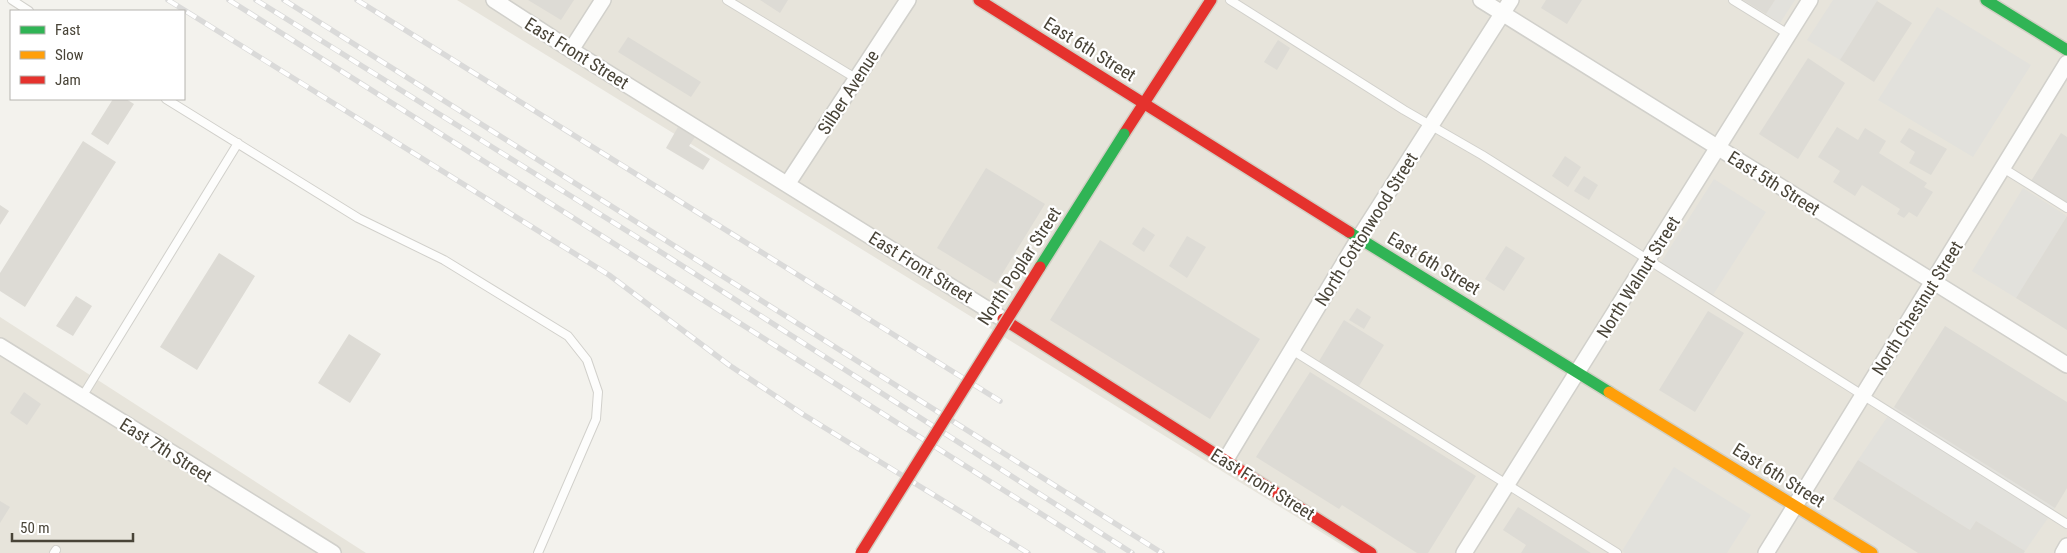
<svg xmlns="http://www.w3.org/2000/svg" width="2067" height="553" font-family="'Roboto Condensed',sans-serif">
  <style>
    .residential { fill: #e7e4db }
    .parking { fill: #e2e1dc }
    .building { fill: #dddbd5 }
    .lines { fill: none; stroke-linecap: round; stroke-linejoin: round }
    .lane-casing { stroke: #d1d0cb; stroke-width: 10 }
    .street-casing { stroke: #d1d0cb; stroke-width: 18 }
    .fast-casing { stroke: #d2cfc4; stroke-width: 14 }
    .slow-casing { stroke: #d2cfc4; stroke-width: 14 }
    .jam-casing { stroke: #d2cfc4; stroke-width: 14 }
    .lane { stroke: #fdfdfc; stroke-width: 8 }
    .street { stroke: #fdfdfc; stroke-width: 15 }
    .fast { stroke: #30b455; stroke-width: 11 }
    .slow { stroke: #ff9f0a; stroke-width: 11 }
    .jam { stroke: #e5322d; stroke-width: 11 }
    .rail-casing { stroke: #dadad9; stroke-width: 5.5 }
    .rail { stroke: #fff; stroke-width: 4; stroke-dasharray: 11; stroke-linecap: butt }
    .fast-bridge-casing { stroke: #d2cfc4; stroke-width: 14; stroke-linecap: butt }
    .jam-bridge-casing { stroke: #d2cfc4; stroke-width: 14; stroke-linecap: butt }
    .fast-bridge { stroke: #30b455; stroke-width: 11 }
    .jam-bridge { stroke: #e5322d; stroke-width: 11 }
    .labels { text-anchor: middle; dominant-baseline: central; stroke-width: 4.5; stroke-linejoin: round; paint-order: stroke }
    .street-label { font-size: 18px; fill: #494438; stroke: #fff }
  </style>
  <rect width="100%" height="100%" fill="#f3f2ed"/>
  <path class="residential" d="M 457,0 L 2067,0 L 2067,553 L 1355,553 Z
    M 0,317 L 366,553 L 0,553 Z"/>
  <path class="parking" d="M 1775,0 L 1795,0 L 1780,23 L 1766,14 Z
    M 1833,0 L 1878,0 L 1840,60 L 1807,40 Z
    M 1937,7 L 2031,65 L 1973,157 L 1878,100 Z
    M 1714,179 L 1766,212 L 1713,295 L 1661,262 Z
    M 2023,188 L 2067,216 L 2016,298 L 1972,271 Z
    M 1894,407 L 2055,508 L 2025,551 L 1976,521 L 1970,530 L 1858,460 Z
    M 1674,467 L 1751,515 L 1727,553 L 1625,553 L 1622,551 Z"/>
  <path class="building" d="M 528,0 L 574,0 L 561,20 Z
    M 760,0 L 788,0 L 780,13 Z
    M 1546,0 L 1582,0 L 1567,24 L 1541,8 Z
    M 1743,0 L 1775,0 L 1766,14 Z
    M 1877,1 L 1912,23 L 1874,82 L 1840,60 Z
    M 628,37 L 701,82 L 691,97 L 618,52 Z
    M 1278,40 L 1290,48 L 1277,70 L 1264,62 Z
    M 1808,58 L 1845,83 L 1798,159 L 1759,134 Z
    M 113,99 L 126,99 L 134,104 L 108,145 L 91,134 Z
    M 678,127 L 695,137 L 689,146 L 710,159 L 703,170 L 666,148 Z
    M 1837,127 L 1858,140 L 1865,128 L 1886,141 L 1879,153 L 1927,183 L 1924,187 L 1933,192 L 1917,217 L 1909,212 L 1904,218 L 1897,214 L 1900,209 L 1862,185 L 1855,196 L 1833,182 L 1840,171 L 1818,157 Z
    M 1909,128 L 1947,149 L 1931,175 L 1909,163 L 1915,152 L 1900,142 Z
    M 2061,133 L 2067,137 L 2067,203 L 2031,181 Z
    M 83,141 L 116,162 L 25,307 L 0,291 L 0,273 Z
    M 1565,156 L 1581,167 L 1568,187 L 1552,176 Z
    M 986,168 L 1045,204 L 996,284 L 937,248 Z
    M 1584,176 L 1598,185 L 1589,200 L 1574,191 Z
    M 0,205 L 9,211 L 0,225 Z
    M 2067,216 L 2067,330 L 2016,298 Z
    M 1143,227 L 1155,235 L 1144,252 L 1132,244 Z
    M 1187,236 L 1206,247 L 1187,278 L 1169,266 Z
    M 1100,240 L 1260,339 L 1210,419 L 1050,320 Z
    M 1506,246 L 1525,258 L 1504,291 L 1485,279 Z
    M 219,253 L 255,276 L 197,370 L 160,347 Z
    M 76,296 L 92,306 L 73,336 L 56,326 Z
    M 1357,308 L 1371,317 L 1364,329 L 1349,320 Z
    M 1708,311 L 1744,333 L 1695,412 L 1659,390 Z
    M 1344,320 L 1384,345 L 1359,386 L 1319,361 Z
    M 1945,326 L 2067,402 L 2067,488 L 2055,508 L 1894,407 Z
    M 349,334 L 381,354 L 350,403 L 318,383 Z
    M 1310,372 L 1476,476 L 1428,553 L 1417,553 L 1342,505 L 1339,509 L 1256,457 Z
    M 24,392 L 41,404 L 27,425 L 10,413 Z
    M 1858,460 L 1970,530 L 1976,521 L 2025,551 L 2024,553 L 1918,553 L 1833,499 Z
    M 0,501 L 10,507 L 0,523 Z
    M 1518,507 L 1591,553 L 1521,553 L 1526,545 L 1503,530 Z"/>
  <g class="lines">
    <defs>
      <path id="lane" d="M 12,0 L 29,11
        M 727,0 L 857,79
        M 1230,0 L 1404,110 L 1482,155 L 2067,524
        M 1733,0 L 1788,34
        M 166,99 L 358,218 L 444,260 L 568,336 L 587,360 L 598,392 L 596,419 L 538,553
        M 2003,168 L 2067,208
        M 1292,350 L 1617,553
        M 82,397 L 238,143
        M 54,553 L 56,550"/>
      <path id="street" d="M 494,0 L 571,50 L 1003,319
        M 1481,0 L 2067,365
        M 571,50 L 603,0
        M 788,183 L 908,0
        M 0,346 L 333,553
        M 1225,461 L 1359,238 L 1511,0
        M 1464,553 L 1810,0
        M 1766,553 L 2067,63
        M 2063,553 L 2067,546"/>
      <path id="fast" d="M 1986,0 L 2067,50
        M 1349,232 L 1609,392"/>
      <path id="slow" d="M 1609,392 L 1872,553"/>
      <path id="jam" d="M 979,0 L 1349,232
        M 1124,134 L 1211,0
        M 1003,319 L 1371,553"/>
    </defs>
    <use href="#lane" class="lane-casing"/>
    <use href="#street" class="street-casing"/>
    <use href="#fast" class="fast-casing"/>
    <use href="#slow" class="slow-casing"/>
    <use href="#jam" class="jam-casing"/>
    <use href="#lane" class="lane"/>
    <use href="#street" class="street"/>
    <use href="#fast" class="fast"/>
    <use href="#slow" class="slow"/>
    <use href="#jam" class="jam"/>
    <defs>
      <path id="rail" d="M 168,0 L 609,275 L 729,365 L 804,415 L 1028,553
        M 229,0 L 1103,553
        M 256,0 L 656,249 L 1132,553
        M 284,0 L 1162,553
        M 357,0 L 1000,401"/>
    </defs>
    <use href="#rail" class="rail-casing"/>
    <use href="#rail" class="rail"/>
    <defs>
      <path id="fast-bridge" d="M 1040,267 L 1124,134"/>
      <path id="jam-bridge" d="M 861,553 L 1040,267"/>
    </defs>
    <use href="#fast-bridge" class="fast-bridge-casing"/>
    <use href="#jam-bridge" class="jam-bridge-casing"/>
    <use href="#fast-bridge" class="fast-bridge"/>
    <use href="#jam-bridge" class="jam-bridge"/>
  </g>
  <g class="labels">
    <g class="street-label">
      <text transform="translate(1090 49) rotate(32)">East 6th Street</text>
      <text transform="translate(577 53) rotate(32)">East Front Street</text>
      <text transform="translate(848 92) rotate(-57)">Silber Avenue</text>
      <text transform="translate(1774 183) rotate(32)">East 5th Street</text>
      <text transform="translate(1366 229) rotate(-58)">North Cottonwood Street</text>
      <text transform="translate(1434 263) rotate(31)">East 6th Street</text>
      <text transform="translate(1019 266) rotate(-57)">North Poplar Street</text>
      <text transform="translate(921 267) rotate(32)">East Front Street</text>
      <text transform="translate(1638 277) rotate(-58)">North Walnut Street</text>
      <text transform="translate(1917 308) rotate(-58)">North Chestnut Street</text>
      <text transform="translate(166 450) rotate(32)">East 7th Street</text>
      <text transform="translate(1779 475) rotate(32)">East 6th Street</text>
      <text transform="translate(1263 484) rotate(32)">East Front Street</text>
    </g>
  </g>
  <rect x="10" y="10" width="175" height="90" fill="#ffffff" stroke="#b6b4af"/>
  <rect x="20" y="26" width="25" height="8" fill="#30b455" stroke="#b6b4af"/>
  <text x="55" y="35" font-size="15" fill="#494438">Fast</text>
  <rect x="20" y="51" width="25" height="8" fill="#ff9f0a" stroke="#b6b4af"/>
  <text x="55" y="60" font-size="15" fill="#494438">Slow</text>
  <rect x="20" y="76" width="25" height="8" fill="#e5322d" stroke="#b6b4af"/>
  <text x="55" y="85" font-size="15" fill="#494438">Jam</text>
  <path d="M12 533v8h121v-8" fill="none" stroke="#494438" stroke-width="2.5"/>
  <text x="20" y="533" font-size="15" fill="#494438" stroke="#ffffff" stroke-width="4" paint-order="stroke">50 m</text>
</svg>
